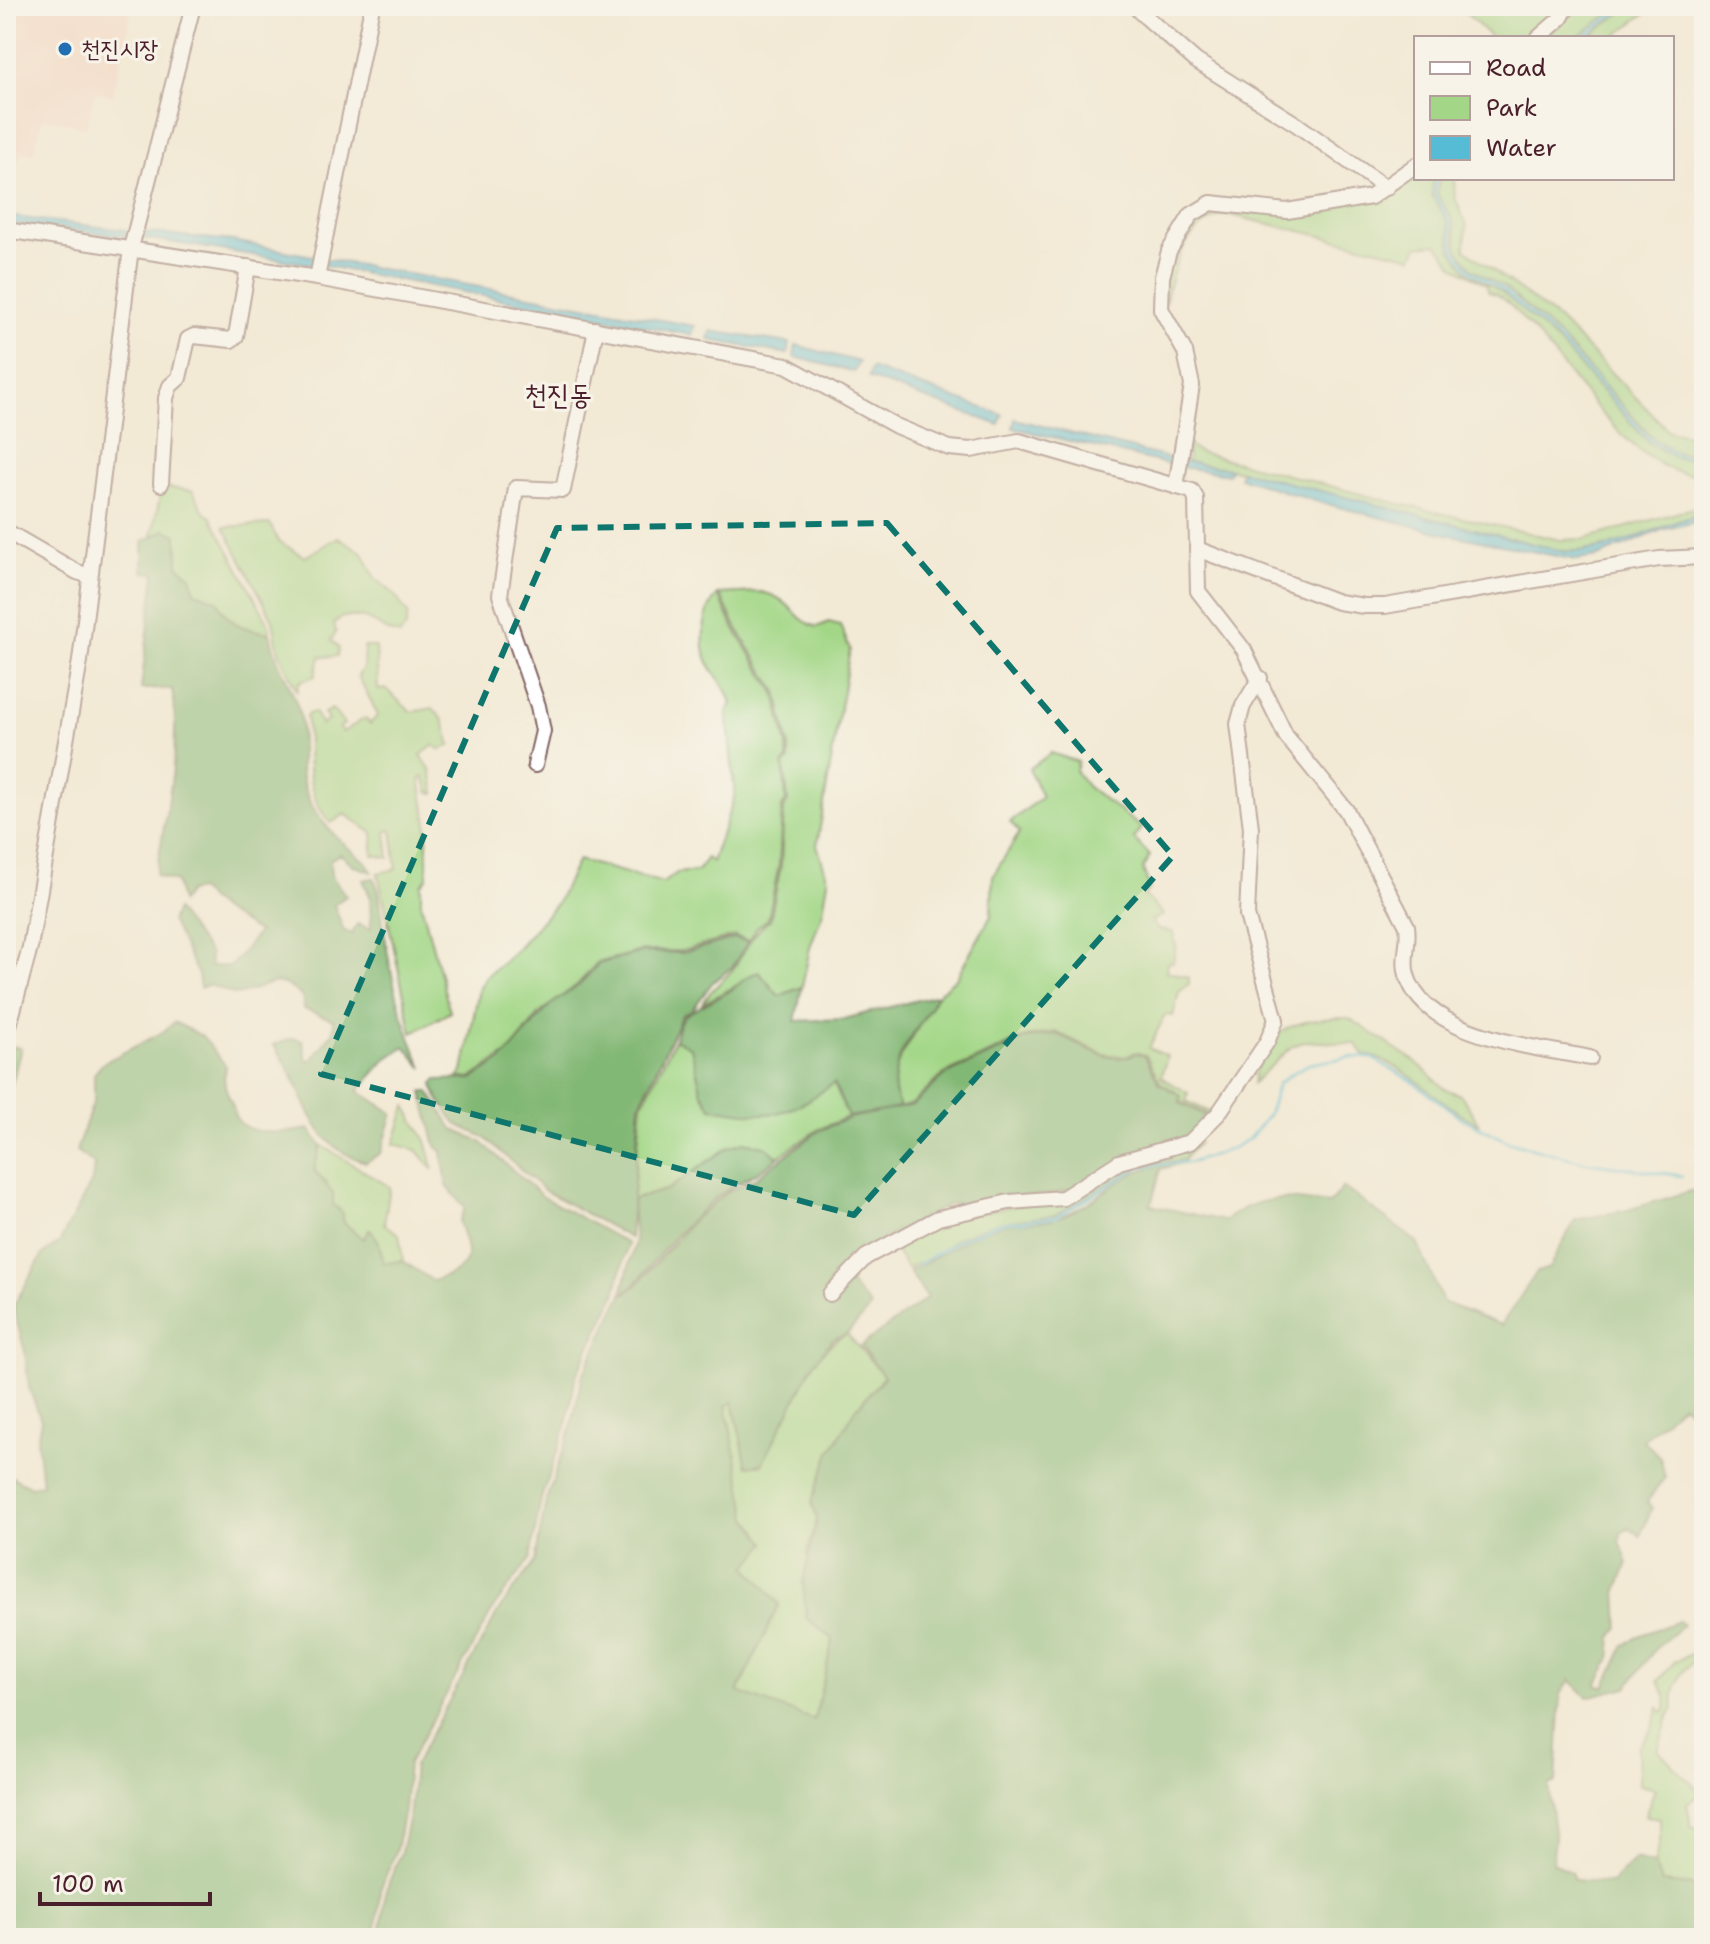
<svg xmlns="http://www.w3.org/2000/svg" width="1710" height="1944" font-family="'Shantell Sans','Poor Story',sans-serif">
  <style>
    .built { fill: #f5d2c2 }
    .green { fill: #a3d787; stroke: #767b59; stroke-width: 2 }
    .forest { fill: #82b874; stroke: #666c50; stroke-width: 2 }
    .water { fill: #56bbd4; stroke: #506d80; stroke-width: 2 }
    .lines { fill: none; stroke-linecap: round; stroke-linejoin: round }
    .stream { stroke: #56bbd4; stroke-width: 3 }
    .minor-casing { stroke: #856666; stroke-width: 18 }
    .minor { stroke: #fff; stroke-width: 14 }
    .marked { fill: none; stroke: #0f766e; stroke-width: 6; stroke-dasharray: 16 10; stroke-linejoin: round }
    .poi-dot { fill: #1f6fb2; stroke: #f7f3e8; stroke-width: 3 }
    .labels { text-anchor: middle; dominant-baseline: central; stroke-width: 6; stroke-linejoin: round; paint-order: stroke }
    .poi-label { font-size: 24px; fill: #4a1f2b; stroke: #f7f3e8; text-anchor: start }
    .quarter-label { font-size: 28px; fill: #4a1f2b; stroke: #f7f3e8 }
  </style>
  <rect width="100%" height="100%" fill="#f7f3e8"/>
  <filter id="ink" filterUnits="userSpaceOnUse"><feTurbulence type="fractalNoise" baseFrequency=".0125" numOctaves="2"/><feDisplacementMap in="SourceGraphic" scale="16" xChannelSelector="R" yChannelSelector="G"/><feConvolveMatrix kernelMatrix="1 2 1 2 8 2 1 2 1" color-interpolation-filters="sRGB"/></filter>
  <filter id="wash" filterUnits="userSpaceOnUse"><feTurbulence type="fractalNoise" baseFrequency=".006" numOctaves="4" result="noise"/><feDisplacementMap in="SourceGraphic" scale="32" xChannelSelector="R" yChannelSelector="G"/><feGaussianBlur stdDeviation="1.8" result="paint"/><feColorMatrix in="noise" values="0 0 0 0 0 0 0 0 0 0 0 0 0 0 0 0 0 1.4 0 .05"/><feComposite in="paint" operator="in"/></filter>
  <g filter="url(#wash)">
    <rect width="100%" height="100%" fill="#f2ead5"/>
    <path class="built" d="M 6,6 L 133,6 L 113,96 L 95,92 L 87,128 L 43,118 L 34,154 L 21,151 L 15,175 L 6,174 Z"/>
    <path class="green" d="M 1458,6 L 1550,6 L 1556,18 L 1529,38 L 1492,38 Z
      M 1591,6 L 1621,6 L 1576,38 L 1543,38 L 1572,14 Z
      M 1630,6 L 1655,6 L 1613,38 L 1586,38 Z
      M 1416,170 L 1416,178 L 1433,178 L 1432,195 L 1448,222 L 1452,250 L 1469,273 L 1502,292 L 1558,342 L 1648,442 L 1676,458 L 1704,460 L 1704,475 C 1635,482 1567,363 1523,319 C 1513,309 1504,295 1489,292 L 1486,284 L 1454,266 L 1437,244 L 1418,246 L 1413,257 L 1226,214 C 1183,225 1172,271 1164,309 L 1167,264 L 1201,210 L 1256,211 L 1372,200 Z
      M 1439,178 L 1454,178 L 1455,198 L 1467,225 L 1465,249 L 1558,319 L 1669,431 L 1704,438 L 1704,455 L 1678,453 L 1652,438 L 1561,338 L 1505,288 L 1472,269 L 1457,248 L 1453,221 L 1437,194 Z
      M 1188,445 L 1199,452 L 1400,504 L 1560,540 L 1585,539 L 1704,505 L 1704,513 C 1656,525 1611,556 1561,551 L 1242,471 L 1187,462 Z
      M 162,487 L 193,491 L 204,512 L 211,517 L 268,622 L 270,633 C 245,630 227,624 217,600 L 195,592 L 191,577 L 178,565 L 178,548 L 151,539 Z
      M 270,524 L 278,541 L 305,557 L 338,537 L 363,553 L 375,578 L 394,594 L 408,614 L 406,627 L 400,635 C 373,629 377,614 342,617 L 334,623 L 336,632 L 331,640 L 339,648 L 337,656 L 320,657 L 315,676 L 299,682 L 297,691 L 279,653 L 273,620 L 224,527 Z
      M 761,592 C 794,599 791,619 817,627 L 829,622 L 840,625 L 850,649 L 817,845 L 828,880 L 823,911 L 810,947 L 802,987 L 779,996 L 737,985 L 702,1004 C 713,985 727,979 735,966 C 746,949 753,932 770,920 L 781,865 L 784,808 L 788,801 L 784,765 L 789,760 L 789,746 L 777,692 L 736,627 L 720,594 Z
      M 718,595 L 734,628 L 775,693 L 787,746 L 787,759 L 783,765 L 786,800 L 782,807 L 779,865 L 768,919 L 756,928 L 749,941 L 735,936 L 682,951 L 641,951 L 597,963 L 578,984 L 539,1014 L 510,1052 L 471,1078 L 458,1078 L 463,1072 L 479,989 L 487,976 L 513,953 L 557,903 L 578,860 L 663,883 L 677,873 L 697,871 L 707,858 L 712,862 L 735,795 L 727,712 L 732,704 C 728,686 714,676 707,660 C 700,641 704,608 718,595 Z
      M 364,647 L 376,647 L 378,690 L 386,689 L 411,712 L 433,708 L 443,720 L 451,745 L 440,750 L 434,745 L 421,755 L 431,771 L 435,793 L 429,793 L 424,777 L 420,779 L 427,823 L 427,878 L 421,885 L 421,903 L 450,1012 L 412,1033 L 378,873 L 397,869 L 392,830 L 386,831 L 389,858 L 373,855 L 373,833 L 345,814 L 331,823 C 300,790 312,755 306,715 L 314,712 L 322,725 L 328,720 L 324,713 L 332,709 L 344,724 L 339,728 L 343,732 L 365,718 L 370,724 L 378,715 L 358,676 L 363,668 Z
      M 1051,753 L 1078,762 L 1076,772 L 1088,787 L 1142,828 L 1134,839 L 1150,856 L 1143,869 L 1150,889 L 1144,895 L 1164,915 L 1151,921 L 1157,929 L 1173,932 L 1176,946 L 1173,962 L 1167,963 L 1166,971 L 1189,977 L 1189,984 L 1179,992 L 1173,1016 L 1165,1015 L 1149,1048 L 1167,1056 L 1161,1077 L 1188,1093 L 1186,1101 L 1212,1113 L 1209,1115 L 1181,1102 L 1181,1095 L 1160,1082 L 1146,1055 L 1135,1052 L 1126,1057 L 1103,1054 L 1056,1032 L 1026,1037 L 944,1074 L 912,1104 L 900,1108 L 891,1087 L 898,1062 L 937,995 L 957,977 L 991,916 L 993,876 L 1020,832 L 1010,822 L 1042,797 L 1029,769 Z
      M 1349,1018 L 1416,1062 L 1445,1089 L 1461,1095 L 1479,1124 C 1441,1107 1403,1060 1364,1055 L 1356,1044 L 1305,1041 L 1291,1047 L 1253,1083 C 1262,1028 1299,1017 1349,1018 Z
      M 675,1039 L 691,1048 L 702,1093 L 712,1108 L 764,1114 L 834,1083 L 848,1117 L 819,1129 L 778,1157 C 735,1121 707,1170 669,1189 C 658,1194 644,1196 632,1200 L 642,1104 Z
      M 406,1106 L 426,1141 L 434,1170 L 417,1150 L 394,1144 Z
      M 1198,1144 L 1183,1160 L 1141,1164 L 1055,1215 L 996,1223 L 956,1239 L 931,1258 L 907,1268 L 892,1246 L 948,1218 L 1077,1195 L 1130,1165 Z
      M 321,1145 L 390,1187 L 384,1224 L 399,1234 L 403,1261 L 384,1263 L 378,1240 L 369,1230 L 363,1239 L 344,1223 L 341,1211 L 333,1205 L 326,1182 L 314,1170 Z
      M 847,1334 L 884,1376 L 856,1409 L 831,1452 L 812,1501 L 817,1519 L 807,1554 L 833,1639 L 814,1720 L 738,1693 L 779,1604 L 747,1566 L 766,1543 L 748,1518 L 726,1406 L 733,1402 L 747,1466 L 762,1464 C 777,1429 811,1347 847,1334 Z
      M 1704,1642 L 1704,1658 C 1683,1662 1671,1687 1674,1709 L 1669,1715 L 1658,1750 L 1702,1794 L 1687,1803 L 1691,1827 L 1701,1829 L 1704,1826 L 1704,1887 L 1661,1883 L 1654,1864 L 1660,1842 L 1660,1818 L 1645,1816 L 1655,1789 L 1639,1785 L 1638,1748 L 1652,1728 L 1659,1707 L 1662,1712 L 1666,1709 L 1666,1696 L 1658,1681 L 1675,1661 L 1694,1653 Z"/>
    <path class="forest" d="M 165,530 L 177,535 L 178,565 L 191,577 L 195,592 L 217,600 C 226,624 245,630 270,633 C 274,662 290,682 298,708 C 304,726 301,746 301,764 C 300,807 336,839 367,863 L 372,872 L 355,866 L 340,854 L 330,860 L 331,875 L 346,896 L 334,905 L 344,931 L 352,934 L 357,924 L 371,929 L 370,896 L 363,880 L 374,878 L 379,892 C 386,953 396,1012 423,1068 L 405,1046 L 385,1060 L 358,1091 L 393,1113 L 381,1153 L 366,1162 C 304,1145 308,1087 273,1045 L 293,1038 L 303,1041 L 306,1058 L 310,1061 L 333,1032 L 334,1020 L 304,1009 L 303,998 C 273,968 268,990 236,995 L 209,985 L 200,988 L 198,975 L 171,921 L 176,910 L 210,954 L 210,966 L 231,966 L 258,932 L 221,910 L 199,890 L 188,892 L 181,902 L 176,882 L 156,875 C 165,813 182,752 172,689 L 141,689 L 155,573 L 143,572 L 143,541 Z
      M 735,938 L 748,942 L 732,967 L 712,983 L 692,1010 L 682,1015 L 640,1104 L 630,1238 L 545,1191 L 484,1137 L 456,1124 L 439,1100 L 433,1085 L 436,1080 L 472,1079 L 502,1060 L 550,1005 L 579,985 L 598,964 L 641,952 L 683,953 Z
      M 759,972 L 779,996 L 802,987 L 795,1021 L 844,1019 L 937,995 C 918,1035 880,1061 900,1108 L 848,1117 L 834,1083 C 785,1119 772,1118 712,1108 L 702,1093 L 691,1048 L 675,1039 C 677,1031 679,1020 686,1015 C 699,1006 713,1001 726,993 C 739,986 745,975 759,972 Z
      M 174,1022 L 202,1036 L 226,1066 C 222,1080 225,1088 231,1102 C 234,1107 233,1114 237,1119 C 250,1138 291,1132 309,1129 L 321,1145 L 314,1170 L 333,1193 L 333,1205 L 341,1211 L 344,1223 L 363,1239 L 370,1230 L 378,1240 L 384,1263 L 403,1261 L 433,1281 C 475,1266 471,1260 459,1222 L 465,1208 L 447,1186 L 442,1152 L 436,1146 L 422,1092 L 429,1092 L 453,1129 L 481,1142 L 542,1196 L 628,1244 L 615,1295 L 576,1376 L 566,1426 L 541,1499 L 530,1559 L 494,1607 L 408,1764 L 404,1810 L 396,1850 L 380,1890 L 375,1938 L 6,1938 L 6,1474 L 31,1487 L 42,1484 L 37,1440 L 41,1420 L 29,1388 L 25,1352 L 13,1307 L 43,1254 L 59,1243 L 92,1181 L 94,1164 L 76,1151 L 94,1100 L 94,1074 L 103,1063 L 163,1032 Z
      M 1056,1034 C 1080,1042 1109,1068 1136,1053 L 1145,1056 L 1159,1083 L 1180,1095 L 1180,1103 L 1208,1117 L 1188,1136 L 1074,1188 L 1053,1194 L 950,1204 L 885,1238 L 863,1255 L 848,1281 L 871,1307 L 847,1334 L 833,1339 L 813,1365 L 762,1464 L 747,1466 L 733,1402 L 726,1406 L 748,1518 L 766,1543 L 747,1567 L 779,1604 L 738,1692 L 814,1720 L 833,1639 L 806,1618 L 803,1582 L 817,1519 L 812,1502 L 830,1452 L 856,1409 L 884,1377 L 861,1346 L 927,1298 L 909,1271 C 939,1258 965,1235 997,1226 C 1017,1220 1040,1224 1059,1217 C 1111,1198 1117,1165 1181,1163 L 1161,1169 L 1151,1205 L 1224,1221 C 1260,1193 1287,1198 1329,1204 L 1343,1187 L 1417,1242 L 1443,1302 L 1501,1325 L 1537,1272 L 1549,1268 L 1575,1220 L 1627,1210 L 1704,1187 L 1704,1424 L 1682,1404 L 1643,1440 L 1660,1457 L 1665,1477 L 1647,1502 L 1652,1508 L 1640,1536 L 1629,1528 L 1621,1533 L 1620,1541 L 1628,1564 L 1617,1590 L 1619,1627 L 1612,1638 L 1610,1659 L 1597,1685 L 1605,1687 L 1624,1646 L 1636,1637 L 1679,1621 L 1683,1625 L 1656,1648 L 1627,1687 L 1587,1697 L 1570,1680 L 1561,1694 L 1556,1782 L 1548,1785 L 1555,1839 L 1552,1863 L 1571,1872 L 1574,1880 L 1611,1883 L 1635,1859 L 1654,1864 L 1661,1883 L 1704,1887 L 1704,1938 L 380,1938 L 385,1892 L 401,1852 L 410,1811 L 414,1765 L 499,1610 L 535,1561 L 546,1500 L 571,1428 L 582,1377 L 621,1296 L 634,1288 L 693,1220 L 728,1191 L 753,1180 L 820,1130 L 849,1118 L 913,1105 L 945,1075 L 1027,1038 Z
      M 12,1046 L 21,1048 L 6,1107 L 6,1068 Z
      M 744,1142 L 765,1146 L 778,1157 C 760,1174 744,1178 725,1191 C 691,1215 659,1254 633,1287 L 622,1293 L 635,1242 L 632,1200 L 668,1189 L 729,1147 Z"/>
    <path class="water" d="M 6,216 L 127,230 L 125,236 L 6,223 Z
      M 143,232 L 233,241 L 318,257 L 316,265 L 142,238 Z
      M 326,259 L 695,326 L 692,335 L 325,266 Z
      M 711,331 L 790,343 L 788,354 L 709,340 Z
      M 796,345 L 859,362 L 854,372 L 794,357 Z
      M 871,368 L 1003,415 L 999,425 L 868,378 Z
      M 1015,419 L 1176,460 L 1231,469 L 1228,474 L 1180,467 L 1013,428 Z
      M 1242,471 L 1561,551 C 1611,556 1657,525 1704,513 L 1704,520 L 1662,530 L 1598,557 L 1576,560 L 1441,533 L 1315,501 L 1239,477 Z"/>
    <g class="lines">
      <path class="stream" d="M 1581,38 L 1626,6
        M 1436,178 L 1434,194 L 1450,222 L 1454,249 L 1471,271 L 1503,290 L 1559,340 L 1650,440 L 1677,456 L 1704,458
        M 917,1265 L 957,1241 L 996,1224 L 1056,1217 L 1141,1166 L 1193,1162 L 1231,1149 L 1249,1139 L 1268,1115 L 1278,1084 L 1289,1075 L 1309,1064 L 1350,1057 L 1372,1058 L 1412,1081 L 1462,1118 L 1507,1141 L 1581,1161 L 1682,1176"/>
    </g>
  </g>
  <g filter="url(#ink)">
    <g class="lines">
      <defs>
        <path id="minor" d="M 1139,11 L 1196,61 L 1296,124 L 1386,188
          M 1538,38 L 1561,18 L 1567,7
          M 6,230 L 317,278 L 786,365 L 896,426 L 949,448 L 971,450 L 1019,441 L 1192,491 L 1196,498 L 1198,591 L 1244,650 L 1286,736 L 1346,810 L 1407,926 C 1410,943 1402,959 1407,975 C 1424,1037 1537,1047 1590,1058
          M 317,278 L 372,6
          M 161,484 L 166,398 L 170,386 L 179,378 L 188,339 L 194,336 L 231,340 L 236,336 L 248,267
          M 1176,487 L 1192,385 L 1185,352 L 1161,309 L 1162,277 L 1169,251 L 1191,215 L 1211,203 L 1287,211 L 1371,197 L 1416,165
          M 6,531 L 77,572 L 90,576
          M 1197,549 L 1338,602 L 1364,606 L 1385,606 L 1659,559 L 1704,557
          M 535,765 L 543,731 L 538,706 L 500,595 L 516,488 L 563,490 L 596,329
          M 6,1037 L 30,947 L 80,661 L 131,248 L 193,6
          M 830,1294 L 866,1257 L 938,1218 L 1009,1202 L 1063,1198 L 1119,1162 L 1190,1142 L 1218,1114 L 1267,1042 L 1276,1020 L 1247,915 L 1251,828 L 1238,724 L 1243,706 L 1260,678"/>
      </defs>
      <use href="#minor" class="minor-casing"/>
      <use href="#minor" class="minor"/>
    </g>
  </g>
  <path d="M0 0H1710V1944H0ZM 887,523 L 1173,856 L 854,1215 L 321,1074 L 557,528 Z" fill="#f2ead5" fill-opacity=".55" fill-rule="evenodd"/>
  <path class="marked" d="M 887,523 L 1173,856 L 854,1215 L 321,1074 L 557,528 Z"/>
  <circle class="poi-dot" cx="65" cy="49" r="8"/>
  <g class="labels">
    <g class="poi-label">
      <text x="81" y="49">천진시장</text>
    </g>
    <g class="quarter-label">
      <text x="558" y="394">천진동</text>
    </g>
  </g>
  <rect width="1710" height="1944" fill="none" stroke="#f7f3e8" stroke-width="32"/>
  <rect x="1414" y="36" width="260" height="144" fill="#f7f3e8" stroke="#b29e9c" stroke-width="2"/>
  <rect x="1430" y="62" width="40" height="12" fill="#ffffff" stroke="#b29e9c" stroke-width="2"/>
  <text x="1486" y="76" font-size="24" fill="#4a1f2b">Road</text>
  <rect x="1430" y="96" width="40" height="24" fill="#a3d787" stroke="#b29e9c" stroke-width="2"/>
  <text x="1486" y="116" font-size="24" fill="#4a1f2b">Park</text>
  <rect x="1430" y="136" width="40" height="24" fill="#56bbd4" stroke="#b29e9c" stroke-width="2"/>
  <text x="1486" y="156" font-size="24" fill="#4a1f2b">Water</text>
  <path d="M40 1892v12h170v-12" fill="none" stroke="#4a1f2b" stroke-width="4"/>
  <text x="52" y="1892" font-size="24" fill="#4a1f2b" stroke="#f7f3e8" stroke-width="6" paint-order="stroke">100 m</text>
</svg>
